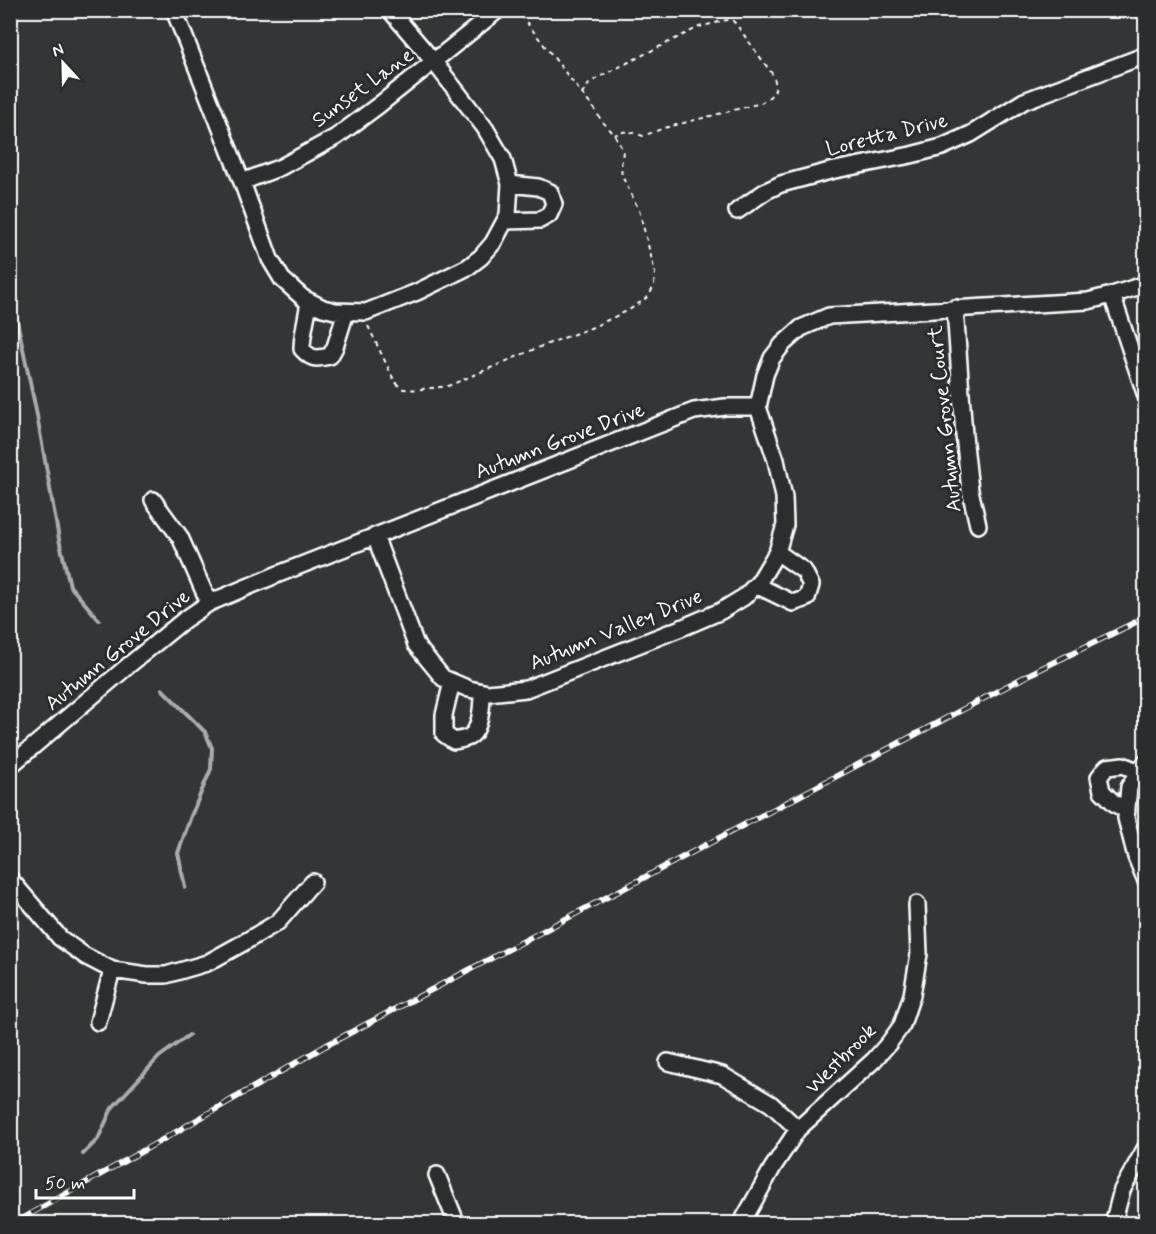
<svg xmlns="http://www.w3.org/2000/svg" width="1156" height="1234" font-family="Mynerve,sans-serif">
  <style>
    .lines { fill: none; stroke-linecap: round; stroke-linejoin: round }
    .stream { stroke: #abacad; stroke-width: 4 }
    .minor-casing { stroke: #fff; stroke-width: 20 }
    .path { stroke: #fff; stroke-width: 2; stroke-dasharray: 4.5 4.5; stroke-linecap: butt }
    .minor { stroke: #2a2d2e; stroke-width: 15 }
    .rail-casing { stroke: #fff; stroke-width: 6 }
    .rail { stroke: #2a2d2e; stroke-width: 4; stroke-dasharray: 11; stroke-linecap: butt }
    .labels { text-anchor: middle; dominant-baseline: central; stroke-width: 6; stroke-linejoin: round; paint-order: stroke }
    .street-label { font-size: 21px; fill: #fff; stroke: #2a2d2e }
  </style>
  <rect width="100%" height="100%" fill="#333536"/>
  <filter id="ink" filterUnits="userSpaceOnUse"><feTurbulence type="fractalNoise" baseFrequency=".0167" numOctaves="2"/><feDisplacementMap in="SourceGraphic" scale="12" xChannelSelector="R" yChannelSelector="G"/><feConvolveMatrix kernelMatrix="1 2 1 2 8 2 1 2 1" color-interpolation-filters="sRGB"/></filter>
  <g filter="url(#ink)">
    <g class="lines">
      <path class="stream" d="M 10,288 L 36,410 L 59,539 L 70,586 L 99,620
        M 162,689 L 205,732 L 212,748 L 211,769 L 191,816 L 178,853 L 185,887
        M 83,1154 L 98,1139 L 112,1108 L 159,1057 L 189,1035"/>
      <defs>
        <path id="minor" d="M 174,10 L 242,182 L 270,259 L 282,279 L 303,298 L 323,308 L 335,311 L 366,312 L 417,292 L 468,267 L 481,257 L 493,243 L 508,215 L 510,184 L 503,159 L 485,128 L 434,62 L 390,10
          M 242,182 L 281,167 L 336,137 L 379,105 L 498,10
          M 737,211 L 766,191 L 781,184 L 830,171 L 911,155 L 942,147 L 971,134 L 1024,101 L 1146,55
          M 505,221 L 540,220 L 549,215 L 554,204 L 550,192 L 538,187 L 510,184
          M 1112,295 L 1146,396
          M 309,301 C 307,318 302,333 302,349 C 312,360 316,359 330,356 L 335,347 L 346,312
          M 955,308 L 964,435 L 970,490 L 978,525
          M 153,500 L 180,537 L 209,603
          M 375,536 L 416,645 L 443,678 L 469,689 L 488,693 L 526,689 L 686,626 L 721,611 L 744,597 L 759,582 L 777,552 L 785,525 L 784,497 L 776,460 L 758,407
          M 756,585 L 793,603 L 807,598 L 811,585 L 804,571 L 777,552
          M 452,682 L 444,715 L 444,734 L 454,741 C 459,740 465,739 469,737 C 481,731 482,704 482,692
          M 1146,762 L 1129,787 L 1126,818 L 1136,857 L 1146,881
          M 10,766 L 129,665 L 184,620 L 209,603 L 276,575 L 694,411 L 725,407 L 758,407 L 765,375 L 772,358 L 783,344 L 801,328 L 829,316 L 1088,301 L 1112,295 L 1146,284
          M 1127,811 L 1114,803 L 1102,791 L 1099,777 L 1107,767 L 1123,765 L 1139,772
          M 10,879 L 60,938 L 85,956 L 112,970 L 147,975 L 166,975 L 207,963 L 243,943 L 278,922 L 313,882
          M 98,1022 L 112,970
          M 668,1062 L 722,1075 L 771,1104 L 798,1129
          M 437,1175 L 457,1224
          M 741,1224 L 773,1167 L 798,1129 L 874,1060 L 889,1043 L 902,1025 L 912,995 L 919,954 L 917,904
          M 1113,1224 L 1122,1190 L 1146,1147"/>
      </defs>
      <use href="#minor" class="minor-casing"/>
      <path class="path" d="M 582,94 L 589,84 L 599,77 L 699,27 L 731,19 L 736,24 L 773,75 C 779,91 774,94 761,103 L 664,128 L 643,136 C 632,132 626,129 615,135
        M 368,326 L 394,380 C 396,383 399,386 401,388 C 409,392 439,387 448,386 L 542,346 L 593,327 L 629,310 L 644,300 L 650,294 L 654,285 L 655,272 L 639,210 L 622,176 L 621,168 L 623,151 L 615,135 L 601,120 L 595,110 L 575,85 L 517,10"/>
      <use href="#minor" class="minor"/>
      <defs>
        <path id="rail" d="M 12,1224 L 155,1144 L 325,1046 L 1032,673 L 1146,617"/>
      </defs>
      <use href="#rail" class="rail-casing"/>
      <use href="#rail" class="rail"/>
    </g>
  </g>
  <g class="labels">
    <g class="street-label">
      <text transform="translate(363 88) rotate(-36)">Sunset Lane</text>
      <text transform="translate(887 135) rotate(-14)">Loretta Drive</text>
      <text transform="translate(945 419) rotate(-96)">Autumn Grove Court</text>
      <text transform="translate(560 441) rotate(-21)">Autumn Grove Drive</text>
      <text transform="translate(616 630) rotate(-22)">Autumn Valley Drive</text>
      <text transform="translate(118 650) rotate(-39)">Autumn Grove Drive</text>
      <text transform="translate(841 1059) rotate(-45)">Westbrook</text>
    </g>
  </g>
  <rect width="1156" height="1234" fill="none" stroke="#2a2d2e" stroke-width="36"/>
  <rect x="18" y="18" width="1120" height="1198" fill="none" stroke="#fff" stroke-width="2" filter="url(#ink)"/>
  <g transform="translate(63 63) rotate(338)" stroke="#2a2d2e" stroke-width="4.5" paint-order="stroke">
  <path d="M0-4.5L10 22L0 15L-10 22Z" fill="#ffffff"/>
  <text y="-9" font-size="16" font-weight="bold" text-anchor="middle" fill="#ffffff">N</text>
  </g>
  <path d="M36 1189v9h98v-9" fill="none" stroke="#ffffff" stroke-width="3"/>
  <text x="45" y="1189" font-size="18" fill="#ffffff" stroke="#2a2d2e" stroke-width="4.5" paint-order="stroke">50 m</text>
</svg>
